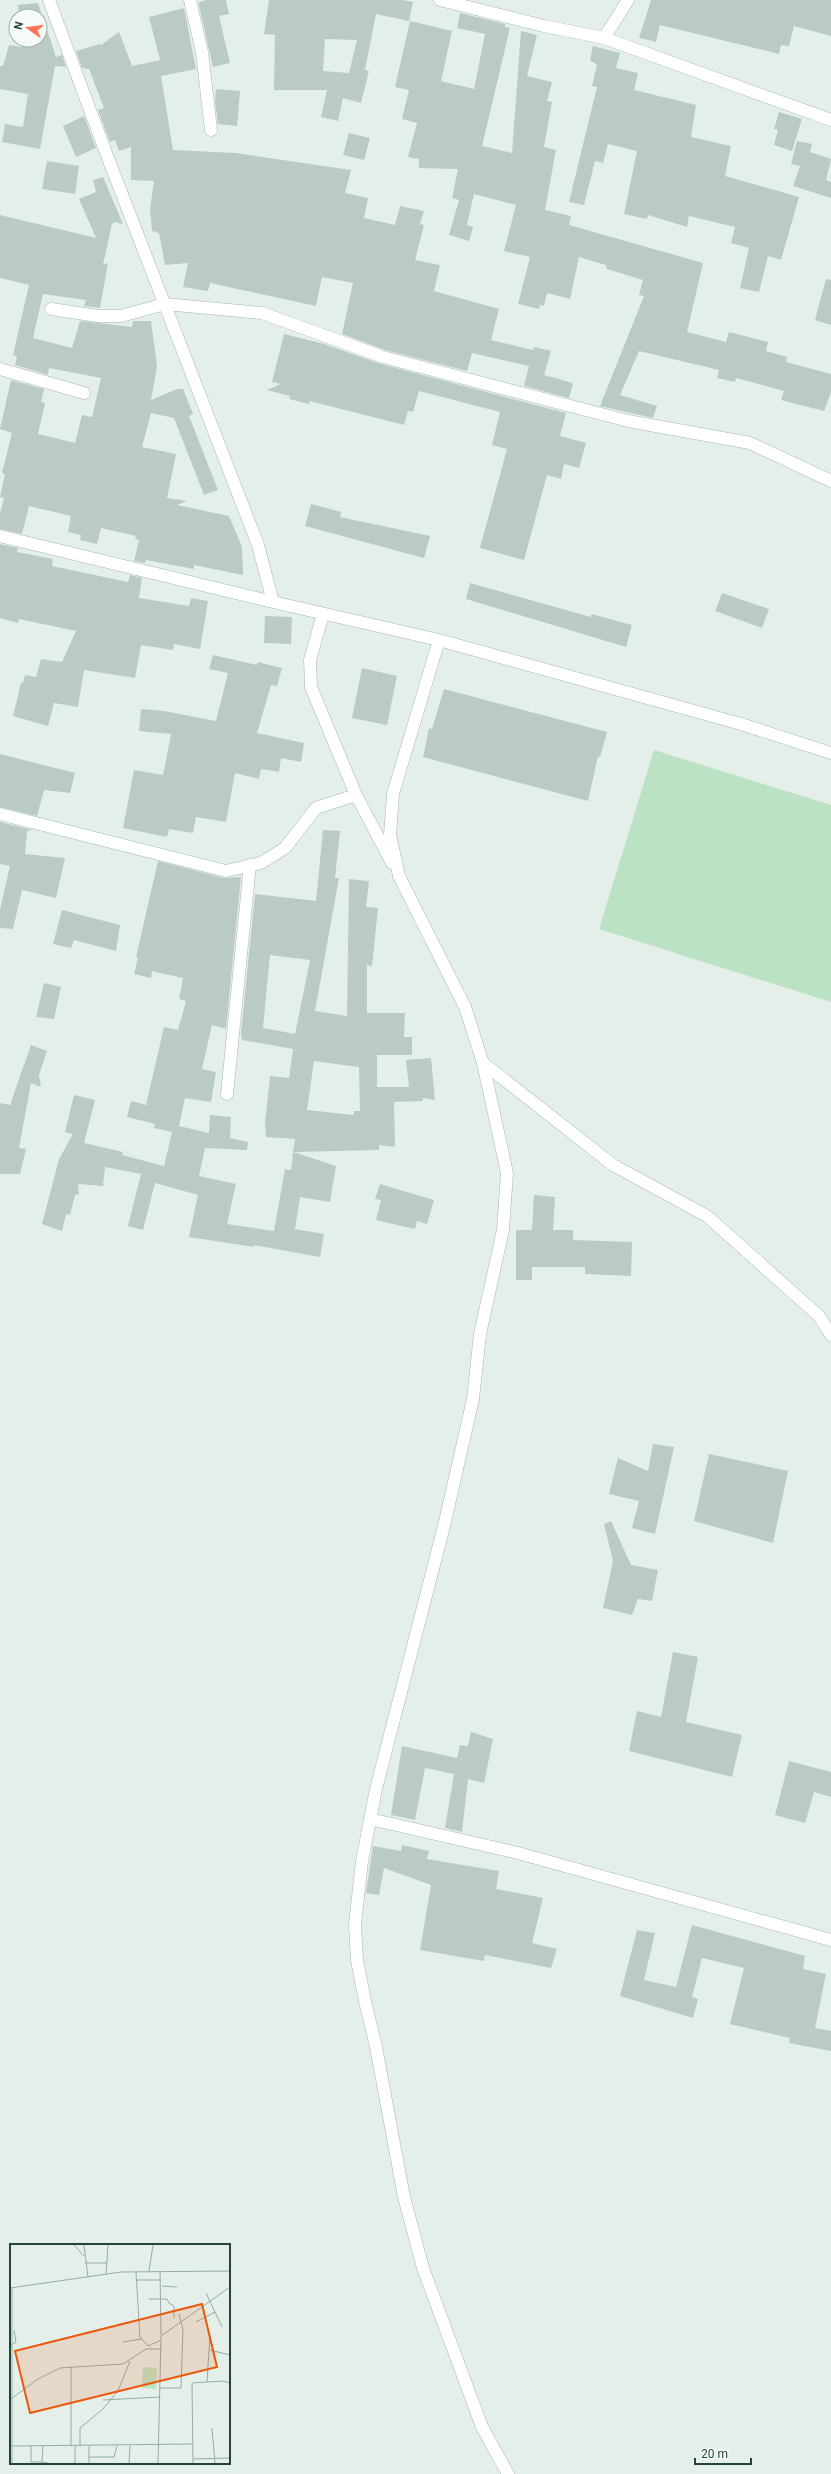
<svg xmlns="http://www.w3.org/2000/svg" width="831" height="2474" font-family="Roboto,sans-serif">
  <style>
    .pitch { fill: #bce2c4 }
    .building { fill: #bacbc3; fill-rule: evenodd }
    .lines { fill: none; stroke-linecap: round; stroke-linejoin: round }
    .minor-casing { stroke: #a7b8b1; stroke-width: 13 }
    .minor { stroke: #fff; stroke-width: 12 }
    .inset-road { fill: none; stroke: #97aba3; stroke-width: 1 }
    .view { fill: #e8590c; fill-opacity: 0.15; stroke: #e8590c; stroke-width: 2 }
    .inset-edge { fill: none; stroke: #224439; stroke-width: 2 }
  </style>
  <rect width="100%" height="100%" fill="#e5efea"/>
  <path class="pitch" d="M 654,750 L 831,805 L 831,1002 L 599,929 Z"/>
  <path class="building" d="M 207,0 L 226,0 L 229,14 L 219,16 L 230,63 L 213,67 L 199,5 L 199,2 Z
    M 269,0 L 403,0 L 413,2 L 409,21 L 376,14 L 365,70 L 369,71 L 361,103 L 343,98 L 338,121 L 321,117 L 327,90 L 274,90 L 275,35 L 264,34 ZM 325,39 L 357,40 L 349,73 L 323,71 Z
    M 651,0 L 831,0 L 831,36 L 794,26 L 789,46 L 781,45 L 779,54 L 660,25 L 656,42 L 639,38 Z
    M 38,3 L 56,57 L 62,55 L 66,67 L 55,66 L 40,149 L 2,142 L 5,124 L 23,127 L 28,94 L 0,89 L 0,66 L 3,66 L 9,45 L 22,47 L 21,40 L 40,40 L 40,16 L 19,16 L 18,5 Z
    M 184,8 L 196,69 L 161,76 L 173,150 L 235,153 L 351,170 L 345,193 L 368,198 L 364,218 L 395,225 L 400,206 L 424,211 L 420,224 L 424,225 L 415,260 L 440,265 L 434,291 L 499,309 L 491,340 L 533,350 L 534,347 L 551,351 L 544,375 L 573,383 L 569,398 L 524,386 L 529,366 L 472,353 L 467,371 L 385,350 L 342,334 L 353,283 L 322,277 L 316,306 L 210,283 L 208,291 L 183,287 L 188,263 L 165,265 L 159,233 L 152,231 L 150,209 L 154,181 L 131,180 L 131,147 L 119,151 L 115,140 L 110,142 L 98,110 L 104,108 L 89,69 L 82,68 L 76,51 L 100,44 L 101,45 L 119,32 L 132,66 L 160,60 L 149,17 Z
    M 460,13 L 505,24 L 505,27 L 510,28 L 482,146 L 512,153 L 521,31 L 537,35 L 527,76 L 552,82 L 547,101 L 552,102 L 544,147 L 556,150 L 545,210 L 571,216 L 569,225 L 703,263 L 687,332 L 726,342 L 729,332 L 768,342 L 766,351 L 787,357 L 786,362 L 831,374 L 831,392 L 824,411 L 781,400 L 784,391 L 736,378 L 735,382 L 717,378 L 719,370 L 639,351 L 620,395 L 657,406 L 653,418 L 600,406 L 644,296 L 639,295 L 643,280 L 607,269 L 606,265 L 579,257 L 570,299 L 547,293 L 544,306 L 540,305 L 539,309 L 518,304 L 530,257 L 504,251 L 516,205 L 474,194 L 467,225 L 473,227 L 469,241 L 449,235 L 459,200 L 452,198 L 458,169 L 419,168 L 419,159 L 408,157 L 417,123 L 402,119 L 409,90 L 395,87 L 410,21 L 452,31 L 441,81 L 474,89 L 485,34 L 457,28 Z
    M 593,46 L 620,53 L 616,68 L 638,73 L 634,90 L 696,105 L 691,137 L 731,146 L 725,176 L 799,197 L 781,260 L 768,256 L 759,292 L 740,288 L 749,248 L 731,243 L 735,227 L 689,216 L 687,227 L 648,215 L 647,219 L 624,214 L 637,151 L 608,144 L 603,163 L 595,161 L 584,205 L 569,202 L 597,87 L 592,86 L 597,65 L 590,60 Z
    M 216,89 L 240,91 L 237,126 L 218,124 L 215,101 Z
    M 779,112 L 802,119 L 792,151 L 774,145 L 778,130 L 774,129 Z
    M 84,116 L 96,148 L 76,157 L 63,126 Z
    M 349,133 L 370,138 L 364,160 L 343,155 Z
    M 797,141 L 812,144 L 810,152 L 831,159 L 826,180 L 831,182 L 831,198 L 793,186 L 800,166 L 791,164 Z
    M 47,161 L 79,166 L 75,194 L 42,189 Z
    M 103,177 L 123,224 L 115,222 L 112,224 L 103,265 L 108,263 L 100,308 L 84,306 L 86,300 L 43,294 L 33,338 L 72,348 L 80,321 L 132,327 L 133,321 L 151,321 L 157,366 L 151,400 L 177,389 L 183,389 L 193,414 L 189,416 L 218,490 L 204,495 L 174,418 L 151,413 L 142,447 L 176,454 L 167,498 L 187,501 L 177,505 L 229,516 L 242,547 L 243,575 L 194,565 L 194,569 L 146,560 L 145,563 L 134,561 L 139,540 L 135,539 L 136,536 L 101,528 L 97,544 L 80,540 L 81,535 L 68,532 L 71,516 L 29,506 L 22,534 L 0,529 L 0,514 L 4,498 L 0,497 L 5,474 L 2,473 L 12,433 L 0,429 L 11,380 L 44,389 L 41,402 L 45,403 L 38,434 L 75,443 L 82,415 L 92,417 L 101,378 L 49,368 L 48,375 L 15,365 L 17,356 L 13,355 L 29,285 L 0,278 L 0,215 L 96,238 L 79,199 L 96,192 L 93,180 Z
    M 826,279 L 831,280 L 831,325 L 815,320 Z
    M 284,334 L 324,344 L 381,364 L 566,413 L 560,436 L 586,443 L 579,468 L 564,464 L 561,479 L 547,475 L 524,560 L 480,548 L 507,449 L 492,445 L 500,412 L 419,391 L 413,412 L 408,411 L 404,425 L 310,401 L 309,404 L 289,399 L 290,396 L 267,390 L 281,384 L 272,382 Z
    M 311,504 L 341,512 L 340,517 L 430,536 L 424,558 L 305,526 Z
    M 0,544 L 18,548 L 17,552 L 53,559 L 52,566 L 128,582 L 130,575 L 142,578 L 139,598 L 189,606 L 191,598 L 208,601 L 200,649 L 174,644 L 173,650 L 141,645 L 135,678 L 84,670 L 78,707 L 54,703 L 48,726 L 13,716 L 21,683 L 23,683 L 25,675 L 36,677 L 41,659 L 62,662 L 76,631 L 19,619 L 18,623 L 0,618 Z
    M 470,583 L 591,617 L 592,614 L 632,625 L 626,647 L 466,599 Z
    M 722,593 L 769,609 L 762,628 L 715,611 Z
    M 265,616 L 292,617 L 291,644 L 264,643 Z
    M 213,655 L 257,665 L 258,662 L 282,668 L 277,686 L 271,685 L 257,733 L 304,743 L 301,762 L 281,758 L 279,772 L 261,769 L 259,779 L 235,773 L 226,822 L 196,817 L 193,833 L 169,829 L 167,837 L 123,828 L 134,770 L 163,775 L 171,734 L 139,731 L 141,709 L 164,711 L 216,721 L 228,673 L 209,669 Z
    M 362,668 L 397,676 L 387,725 L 352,718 Z
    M 444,689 L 607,732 L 600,757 L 598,756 L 588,801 L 423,757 L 429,728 L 432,729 Z
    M 0,754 L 75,773 L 70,793 L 44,790 L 37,816 L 0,807 Z
    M 0,822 L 33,830 L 27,831 L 25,854 L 65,858 L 56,898 L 22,890 L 13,929 L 0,928 L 0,910 L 10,866 L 0,864 Z
    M 323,830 L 340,831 L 335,878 L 339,878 L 315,1011 L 347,1016 L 349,879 L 369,881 L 366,907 L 378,908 L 372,966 L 367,965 L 367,1013 L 405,1013 L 404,1037 L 412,1037 L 412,1055 L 377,1055 L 377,1087 L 409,1087 L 406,1060 L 431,1058 L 435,1100 L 423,1098 L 423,1101 L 394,1102 L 395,1147 L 379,1145 L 379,1150 L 293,1152 L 295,1139 L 266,1137 L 265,1123 L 270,1076 L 289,1078 L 293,1049 L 242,1040 L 241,1033 L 255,894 L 316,901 ZM 270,955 L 310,960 L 295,1034 L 263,1028 ZM 314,1061 L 359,1067 L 360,1111 L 354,1111 L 354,1115 L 307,1110 Z
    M 158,861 L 224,878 L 241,877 L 226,1029 L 212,1025 L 202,1069 L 216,1072 L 211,1102 L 185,1098 L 179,1126 L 209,1133 L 210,1115 L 231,1117 L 230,1138 L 248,1142 L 247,1150 L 205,1148 L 199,1176 L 236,1184 L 227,1224 L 274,1231 L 285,1169 L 291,1170 L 293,1152 L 336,1166 L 330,1202 L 300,1197 L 295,1229 L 324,1234 L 320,1257 L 254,1245 L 254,1247 L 189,1237 L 198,1195 L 155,1183 L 143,1230 L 128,1226 L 141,1174 L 105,1167 L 103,1186 L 78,1184 L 79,1194 L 75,1195 L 70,1215 L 66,1214 L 62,1231 L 42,1224 L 59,1159 L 73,1134 L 65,1132 L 74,1095 L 95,1100 L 84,1143 L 123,1152 L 122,1155 L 164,1166 L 172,1132 L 154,1128 L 155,1124 L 127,1117 L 131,1101 L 146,1105 L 164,1027 L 178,1030 L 186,1001 L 179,999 L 183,978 L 152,971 L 151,978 L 134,974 L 138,957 L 136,957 Z
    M 62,910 L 120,925 L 116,951 L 74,940 L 71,948 L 53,944 Z
    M 44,983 L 61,987 L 54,1019 L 36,1017 Z
    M 31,1045 L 47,1051 L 39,1075 L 41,1087 L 31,1083 L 19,1148 L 26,1149 L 20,1174 L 0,1174 L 0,1103 L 10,1105 Z
    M 380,1184 L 434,1200 L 427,1224 L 417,1221 L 415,1229 L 376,1220 L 381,1200 L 375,1199 Z
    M 534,1195 L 555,1197 L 553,1230 L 573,1230 L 573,1240 L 632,1242 L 631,1276 L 585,1274 L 585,1267 L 532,1267 L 532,1280 L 516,1280 L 516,1230 L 532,1230 Z
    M 653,1444 L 674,1447 L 655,1534 L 632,1528 L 639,1501 L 609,1494 L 618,1458 L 648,1471 Z
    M 709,1454 L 788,1471 L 773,1543 L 694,1521 Z
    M 611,1521 L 631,1565 L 658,1570 L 652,1601 L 638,1599 L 632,1615 L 603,1608 L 613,1561 L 604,1524 Z
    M 673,1652 L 698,1657 L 686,1722 L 742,1735 L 732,1777 L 629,1751 L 637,1711 L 661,1717 Z
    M 471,1732 L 493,1739 L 484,1783 L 468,1779 L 462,1832 L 445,1828 L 454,1774 L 425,1768 L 415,1820 L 391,1815 L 402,1746 L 457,1758 L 460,1745 L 468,1746 Z
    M 789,1761 L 831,1772 L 831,1797 L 814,1792 L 805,1823 L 775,1815 Z
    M 402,1845 L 429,1851 L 427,1859 L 499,1871 L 496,1889 L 543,1898 L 532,1943 L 557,1949 L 551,1968 L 485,1955 L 484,1961 L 420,1950 L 431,1885 L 384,1868 L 379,1895 L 366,1893 L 373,1846 L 401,1851 Z
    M 692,1925 L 805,1956 L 803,1969 L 826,1974 L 815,2028 L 831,2031 L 831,2051 L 789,2043 L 790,2038 L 730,2024 L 744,1968 L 702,1958 L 692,1997 L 698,1999 L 693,2018 L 620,1996 L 637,1930 L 655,1933 L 644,1980 L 676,1987 Z"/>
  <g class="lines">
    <defs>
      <path id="minor" d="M 49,0 L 106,153 L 258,545 L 273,602 L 439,640 L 741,724 L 831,753
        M 190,0 L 202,52 L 211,130
        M 440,0 L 544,26 L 604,38 L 831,120
        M 604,38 L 628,0
        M 51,309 L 98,316 L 121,316 L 165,304 L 262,313 L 383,357 L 628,421 L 750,443 L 831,481
        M 0,369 L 84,393
        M 0,536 L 273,602
        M 323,614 L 310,660 L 311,687 L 356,795 L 392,863
        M 439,640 L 393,794 L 390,835 L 399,876 L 465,1007 L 483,1063 L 507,1173 L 503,1230 L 480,1334 L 473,1399 L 444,1526 L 376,1789 L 362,1861 L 355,1924 L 357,1960 L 365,2001 L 376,2047 L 404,2197 L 423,2268 L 482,2427 L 508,2474
        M 0,814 L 226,871 L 261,863 L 285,848 L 316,808 L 356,795
        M 483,1063 L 613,1165 L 707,1216 L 819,1316 L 831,1335
        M 227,1094 L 250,865
        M 370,1819 L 518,1853 L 831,1940"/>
    </defs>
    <use href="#minor" class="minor-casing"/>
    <use href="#minor" class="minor"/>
  </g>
  <g transform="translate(10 2244)">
    <rect width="220" height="220" fill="#e5efea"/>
    <path d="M 133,123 L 147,124 L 146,145 L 132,144 Z" fill="#bce2c4"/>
    <path class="inset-road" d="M 64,1 L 74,12M 74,1 L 78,33M 75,19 L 97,19M 139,27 L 143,1M 150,27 L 151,91M 126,28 L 130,93 L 138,102M 96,30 L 98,1M 127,36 L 151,36M 152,42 L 167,43M 0,44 L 111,28 L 220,27M 2,44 L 2,219M 139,55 L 157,55 L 159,59 L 164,62 L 164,74M 205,68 L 212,83M 186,78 L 205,68 L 196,49M 113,98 L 131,95M 1,101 L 6,98 L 4,86M 138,102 L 151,96M 200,106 L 220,111M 197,138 L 200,91M 150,144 L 171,144 L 173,86 L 169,70M 1,155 L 28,135 L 50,124 L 113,120 L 136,105 L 152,105M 93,156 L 150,153M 202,184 L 205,219M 2,202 L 182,200M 21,202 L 21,218 L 32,218M 33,202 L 32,218 L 38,219M 61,202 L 61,122M 70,202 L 70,184 L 93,165 L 108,147 L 120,117M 79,202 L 79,219M 79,213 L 104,213 L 107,202M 183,215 L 220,214M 65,219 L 65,202M 119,219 L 120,202M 148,219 L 151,92 L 220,43M 183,219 L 182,139 L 213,137 L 220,139"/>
    <path class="view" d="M 192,60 L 207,123 L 20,169 L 5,107 Z"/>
    <rect width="220" height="220" class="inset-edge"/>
  </g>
  <g transform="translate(28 28) rotate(284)"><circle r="19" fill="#f6fbf8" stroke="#a1b2ac"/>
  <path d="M0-3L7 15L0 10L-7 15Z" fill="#ff7353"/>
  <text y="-6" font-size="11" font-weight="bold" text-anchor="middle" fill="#224439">N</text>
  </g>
  <path d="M695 2458v6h56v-6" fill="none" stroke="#224439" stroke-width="2"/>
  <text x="701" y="2458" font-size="12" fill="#224439" stroke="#f6fbf8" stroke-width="3" paint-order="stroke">20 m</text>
</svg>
